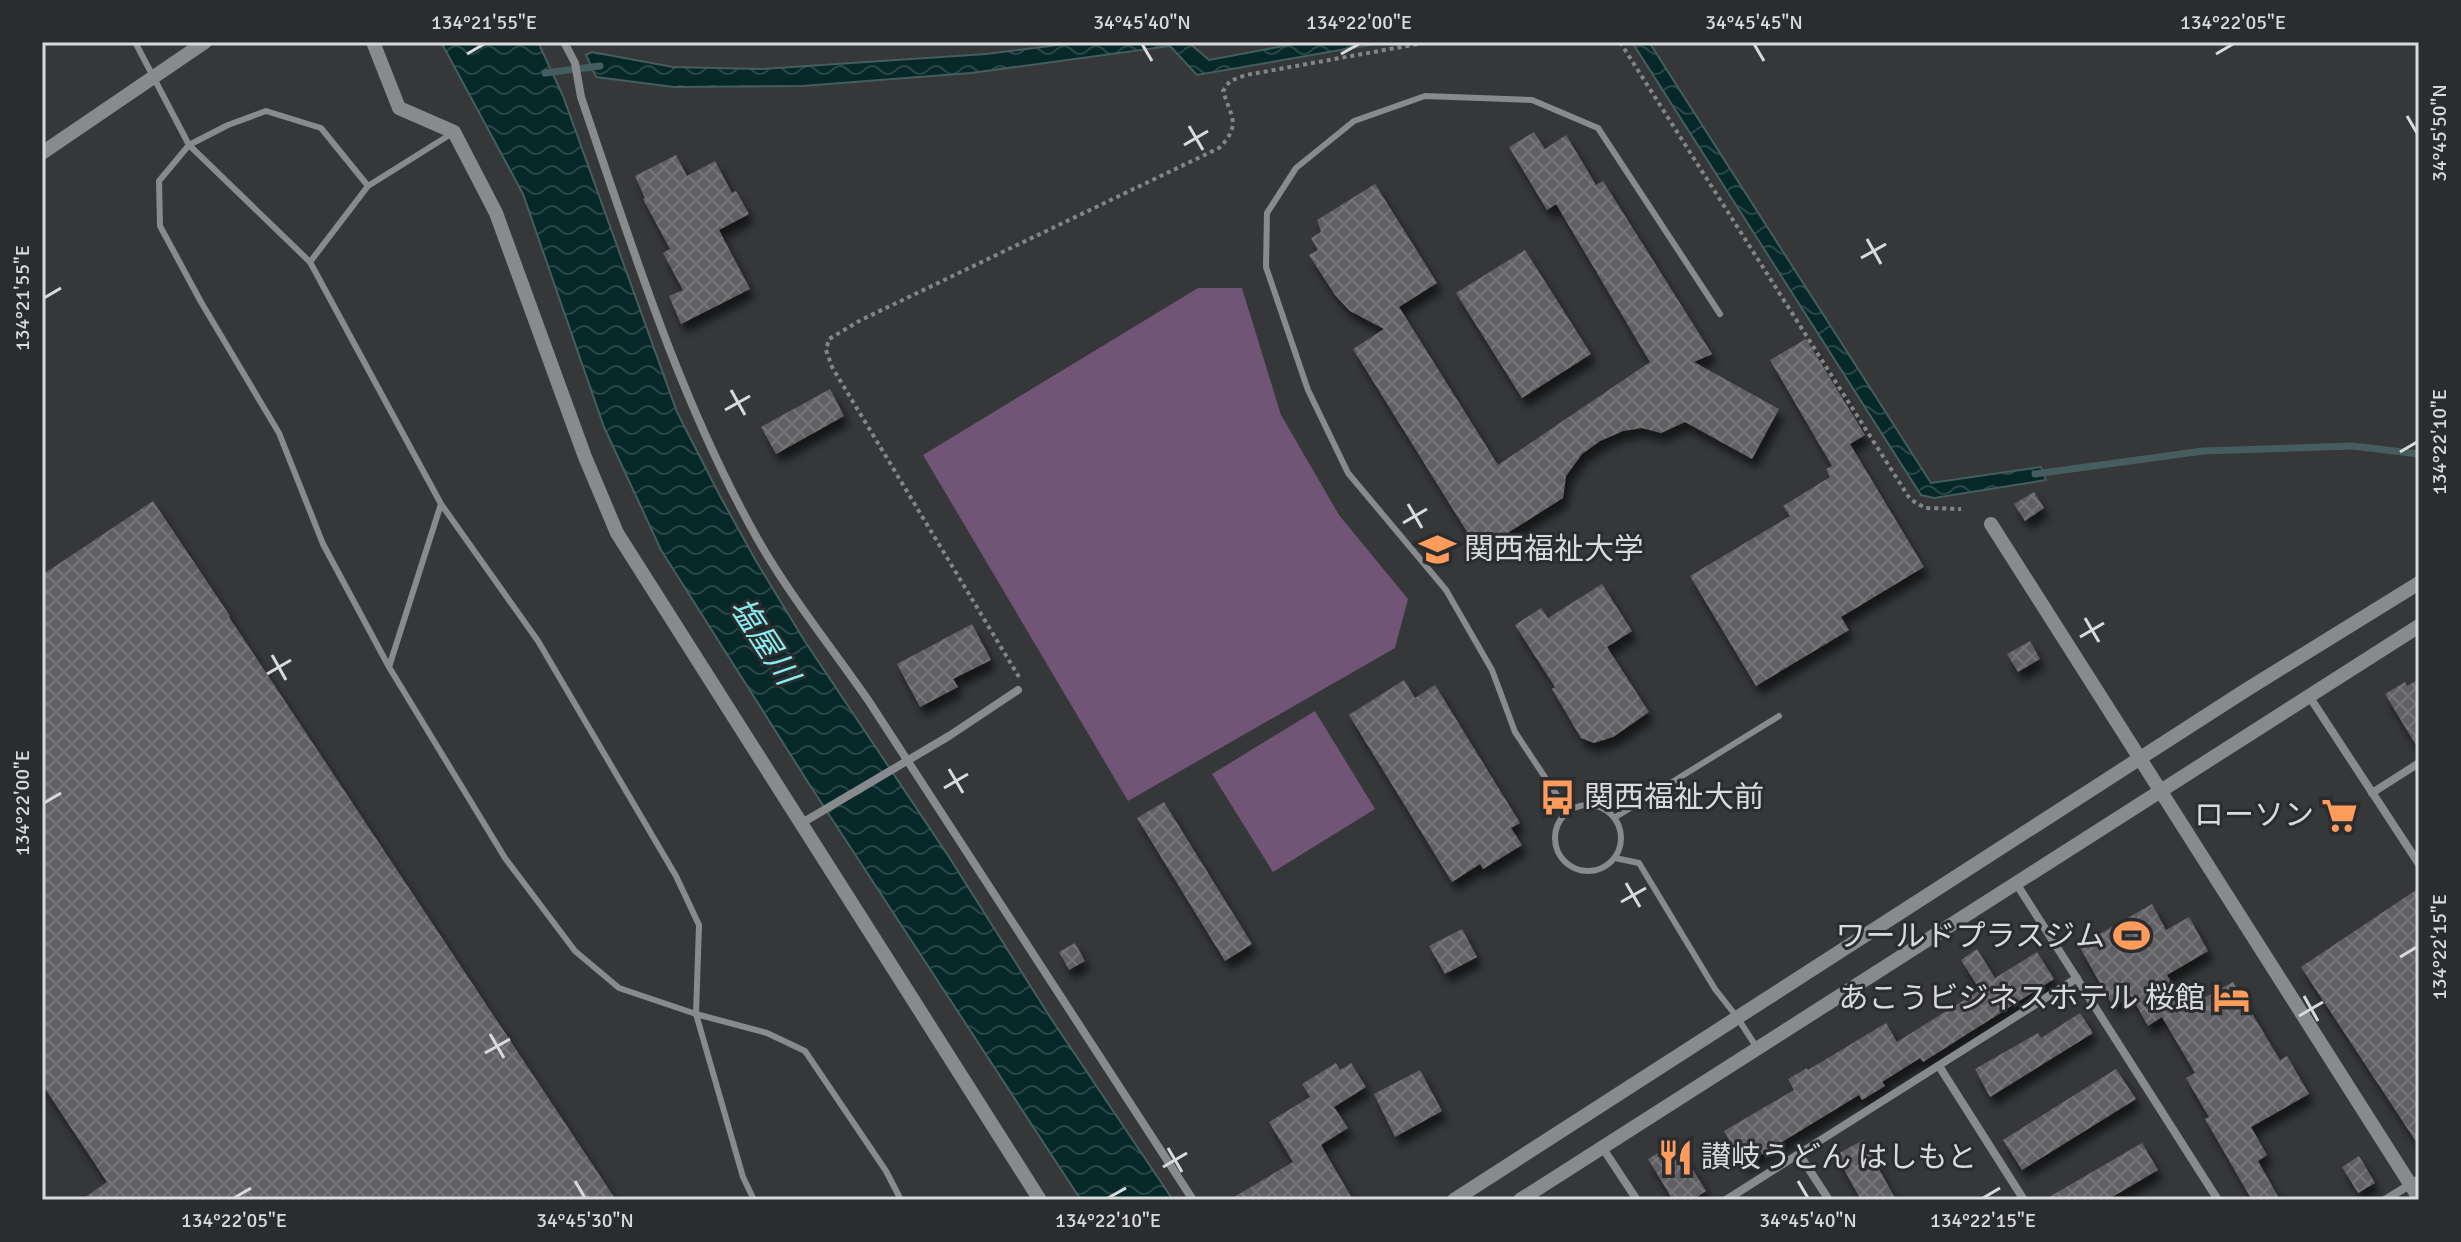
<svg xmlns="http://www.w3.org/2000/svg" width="2461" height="1242" font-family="Signika,'Noto Sans JP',sans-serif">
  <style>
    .pitch { fill: #705576 }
    .water { fill: url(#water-waves); stroke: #455d5e; stroke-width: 2 }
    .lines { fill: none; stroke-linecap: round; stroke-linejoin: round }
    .stream { stroke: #455d5e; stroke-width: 7 }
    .building { fill: url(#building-cross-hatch); filter: url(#shadow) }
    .path { stroke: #848587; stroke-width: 4; stroke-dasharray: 4 4; stroke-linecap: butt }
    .service { stroke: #888a8d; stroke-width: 6 }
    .minor { stroke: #888a8d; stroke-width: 8 }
    .tertiary { stroke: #888a8d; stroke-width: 14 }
    .ticks { fill: none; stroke: #d9dadb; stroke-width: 3 }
    .labels { text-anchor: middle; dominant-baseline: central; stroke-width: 6; stroke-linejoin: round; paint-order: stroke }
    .poi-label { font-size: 30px; fill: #d9dadb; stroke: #2b2c2f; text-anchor: start }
    .water-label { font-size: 32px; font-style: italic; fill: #89eced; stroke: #2b2c2f }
    .neatline { fill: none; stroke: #d9dadb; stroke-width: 3 }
    .ticks-label { font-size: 20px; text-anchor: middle; fill: #d9dadb }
  </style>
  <defs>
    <pattern id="water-waves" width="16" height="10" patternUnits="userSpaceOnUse" patternTransform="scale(2)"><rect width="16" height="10" fill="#062828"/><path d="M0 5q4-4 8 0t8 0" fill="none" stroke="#2a4747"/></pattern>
    <pattern id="building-cross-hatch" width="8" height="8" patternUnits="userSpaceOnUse" patternTransform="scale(2)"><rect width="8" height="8" fill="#606063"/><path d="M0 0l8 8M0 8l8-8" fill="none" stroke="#767679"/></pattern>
    <filter id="shadow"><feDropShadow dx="5" dy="9" stdDeviation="4" flood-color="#0009"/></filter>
  </defs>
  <rect width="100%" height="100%" fill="#353739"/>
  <path class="pitch" d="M 1198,288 L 1242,288 L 1281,415 L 1339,515 L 1408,599 L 1395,648 L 1128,801 L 923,455 Z
    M 1315,711 L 1375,809 L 1273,872 L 1212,774 Z"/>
  <path class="water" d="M 441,42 L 538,42 L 563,96 L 677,412 L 720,496 L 756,561 L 804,640 L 949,857 L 1052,1020 L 1173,1200 L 1081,1200 L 811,787 L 661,550 L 604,427 L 523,194 Z
    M 1082,42 L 1188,42 L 1209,60 L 1305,42 L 1386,42 L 1197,75 L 1170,46 L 971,73 L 802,86 L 674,87 L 596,77 L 586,55 L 592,52 L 673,67 L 761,69 L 986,54 Z
    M 1632,42 L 1649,42 L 1931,483 L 2041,467 L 2046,480 L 1934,498 L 1921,495 Z"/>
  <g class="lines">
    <path class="stream" d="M 545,73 L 600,66
      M 2035,474 L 2203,451 L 2353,446 L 2419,454"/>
  </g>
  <path class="building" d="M 1534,132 L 1545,149 L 1566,135 L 1596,185 L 1603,181 L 1712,354 L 1694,362 L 1779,409 L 1752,459 L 1685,422 L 1661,433 L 1642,428 L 1623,431 L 1600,441 L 1582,454 L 1566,476 L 1563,498 L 1479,551 L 1353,349 L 1384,329 L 1350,311 L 1335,295 L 1309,255 L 1318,250 L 1311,238 L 1321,232 L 1317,220 L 1375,184 L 1437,283 L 1399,307 L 1498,465 L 1650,362 L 1556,204 L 1547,210 L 1509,147 Z
    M 676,155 L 687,176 L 715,161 L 732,193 L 736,191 L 749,214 L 719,230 L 750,289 L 681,324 L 669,296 L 683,290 L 663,253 L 670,249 L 643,199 L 645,198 L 635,176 Z
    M 1525,250 L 1591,354 L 1522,398 L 1456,293 Z
    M 1806,339 L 1865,435 L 1850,444 L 1924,567 L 1841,617 L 1849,630 L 1756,686 L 1690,576 L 1790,516 L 1783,506 L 1830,477 L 1826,469 L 1832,466 L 1770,360 Z
    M 830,389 L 844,416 L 776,454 L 761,427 Z
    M 2034,492 L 2044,508 L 2025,521 L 2014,504 Z
    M 153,501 L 230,616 L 229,617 L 616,1200 L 81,1200 L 107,1182 L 42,1084 L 42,575 Z
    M 1602,584 L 1632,631 L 1607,647 L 1649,712 L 1613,737 L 1594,743 L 1581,738 L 1552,689 L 1555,687 L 1515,625 L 1541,608 L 1548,618 Z
    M 972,624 L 991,660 L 953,679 L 958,687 L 920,707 L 897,664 Z
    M 2030,641 L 2040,659 L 2018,672 L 2007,654 Z
    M 2419,679 L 2419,750 L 2385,694 L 2405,682 L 2407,686 Z
    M 1404,680 L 1415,698 L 1435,685 L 1520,823 L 1511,828 L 1522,845 L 1483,869 L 1480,864 L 1452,882 L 1349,715 Z
    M 1164,802 L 1252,944 L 1225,961 L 1137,818 Z
    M 2419,888 L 2419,1146 L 2301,967 Z
    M 2152,904 L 2166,930 L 2189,917 L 2208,951 L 2167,975 L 2186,1008 L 2233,982 L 2280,1060 L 2287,1056 L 2309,1094 L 2251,1127 L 2267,1155 L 2258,1161 L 2280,1200 L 2252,1200 L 2205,1119 L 2209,1117 L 2186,1078 L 2195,1073 L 2162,1017 L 2148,1026 L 2131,996 L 2113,1006 L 2079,946 Z
    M 1462,929 L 1477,957 L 1445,974 L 1429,946 Z
    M 1075,943 L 1085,961 L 1069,970 L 1059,952 Z
    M 1977,949 L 1995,978 L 2037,952 L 2054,979 L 1923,1062 L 1920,1058 L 1882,1082 L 1885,1086 L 1862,1100 L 1859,1095 L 1744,1165 L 1724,1131 L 1794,1090 L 1788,1079 L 1807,1068 L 1808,1070 L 1886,1023 L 1897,1042 L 1980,990 L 1961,960 Z
    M 2080,1013 L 2093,1033 L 1990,1097 L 1975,1069 L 2038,1033 L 2041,1038 Z
    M 1336,1063 L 1340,1070 L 1351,1063 L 1366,1087 L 1334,1107 L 1348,1128 L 1321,1145 L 1353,1200 L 1229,1200 L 1293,1162 L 1269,1122 L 1310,1097 L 1302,1084 Z
    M 2116,1069 L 2136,1099 L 2022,1170 L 2003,1140 Z
    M 1420,1070 L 1442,1111 L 1395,1137 L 1374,1094 Z
    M 1863,1140 L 1896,1200 L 1861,1200 L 1836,1155 Z
    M 1676,1142 L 1706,1191 L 1692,1200 L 1673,1200 L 1648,1159 Z
    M 2142,1143 L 2158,1170 L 2107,1200 L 2044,1200 Z
    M 2359,1156 L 2375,1183 L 2358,1193 L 2342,1167 Z"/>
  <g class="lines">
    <path class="path" d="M 1620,42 L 1910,499 L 1925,508 L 1961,509
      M 1019,677 L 832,367 L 826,350 L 829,339 L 861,320 L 1219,148 C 1242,125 1231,117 1223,91 L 1230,81 L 1246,75 L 1429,42"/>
    <path class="service" d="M 135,42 L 189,145 L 310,262 L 441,504 L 538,641 L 676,876 L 699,925 L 696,1014 L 743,1177 L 754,1200
      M 368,186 L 321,128 L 266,111 L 228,125 L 189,145 L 159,181 L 160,226 L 201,302 L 279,433 L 323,544 L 389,667 L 505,858 L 575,951 L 619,988 L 696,1014 L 767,1033 L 805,1051 L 886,1171 L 901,1200
      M 310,262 L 368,186 L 451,134
      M 389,667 L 441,504
      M1555 838a33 33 0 1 1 66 0a33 33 0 1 1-66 0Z
      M 1568,812 L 1515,732 L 1492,670 L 1446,590 L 1348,473 L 1308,390 L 1266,267 L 1267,213 L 1296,168 L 1354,121 L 1425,96 L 1532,100 L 1598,128 L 1720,314
      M 1614,818 L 1779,716
      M 1615,858 L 1639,863 L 1715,989 L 1737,1017 L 1757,1048"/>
    <path class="minor" d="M 564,42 L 575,63 L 581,97 C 632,246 679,399 757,538 C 790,596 832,648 870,703 L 1193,1200
      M 2309,696 L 2419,864
      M 2372,793 L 2419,763
      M 802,823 L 949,736 L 1018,690
      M 2016,883 L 2218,1200
      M 1939,1066 L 2024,1200
      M 1602,1147 L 1637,1200
      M 1799,1154 L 1829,1200
      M 1726,1200 L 2077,978
      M 2385,1200 L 2419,1179"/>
    <path class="tertiary" d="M 373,42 L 399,108 L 454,132 L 496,213 L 585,457 L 617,533 L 1040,1200
      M 42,153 L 205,42
      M 1991,524 L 2419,1198
      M 1454,1200 L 2246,690 L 2419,583
      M 1520,1200 L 2419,626"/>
  </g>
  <path class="ticks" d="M 1142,44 L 1152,61M 1754,44 L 1764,61M 467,54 L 484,44M 1341,54 L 1359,44M 2216,54 L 2233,44M 2407,116 L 2417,133M 1189,126 L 1203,150M 1184,145 L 1208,131M 1867,239 L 1881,264M 1861,258 L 1886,244M 44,298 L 61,288M 731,390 L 745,415M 725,410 L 750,396M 2400,452 L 2417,442M 1408,504 L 1422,528M 1403,523 L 1427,509M 2085,618 L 2099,642M 2080,637 L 2104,623M 272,655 L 286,680M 267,674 L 291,660M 949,769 L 963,793M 944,788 L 968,774M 44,803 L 61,793M 1626,883 L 1640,907M 1621,902 L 1646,888M 2400,957 L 2417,947M 2304,996 L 2318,1021M 2299,1016 L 2323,1002M 490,1034 L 504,1058M 485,1053 L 510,1039M 1168,1148 L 1182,1172M 1163,1167 L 1187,1153M 575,1181 L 585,1198M 1798,1181 L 1808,1198M 234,1198 L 251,1188M 1108,1198 L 1126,1188M 1983,1198 L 2000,1188"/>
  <defs>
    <symbol id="university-bare" viewBox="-9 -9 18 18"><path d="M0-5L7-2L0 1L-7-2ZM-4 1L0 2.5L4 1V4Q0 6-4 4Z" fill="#ff9b5b" stroke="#2b2c2f" stroke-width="2.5" paint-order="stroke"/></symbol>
    <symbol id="bus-bare" viewBox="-9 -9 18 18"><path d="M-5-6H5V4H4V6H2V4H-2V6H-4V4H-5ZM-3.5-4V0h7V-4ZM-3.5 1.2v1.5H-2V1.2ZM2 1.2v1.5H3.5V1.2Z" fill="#ff9b5b" stroke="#2b2c2f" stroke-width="2.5" paint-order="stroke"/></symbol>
    <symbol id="supermarket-bare" viewBox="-9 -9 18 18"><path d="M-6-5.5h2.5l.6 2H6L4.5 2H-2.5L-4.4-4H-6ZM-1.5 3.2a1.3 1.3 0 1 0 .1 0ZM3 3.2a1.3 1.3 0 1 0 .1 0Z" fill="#ff9b5b" stroke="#2b2c2f" stroke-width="2.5" paint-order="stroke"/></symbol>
    <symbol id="stadium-bare" viewBox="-9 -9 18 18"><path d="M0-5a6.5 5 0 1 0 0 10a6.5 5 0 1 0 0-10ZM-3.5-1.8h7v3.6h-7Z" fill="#ff9b5b" stroke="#2b2c2f" stroke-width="2.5" paint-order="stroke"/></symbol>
    <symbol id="hotel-bare" viewBox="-9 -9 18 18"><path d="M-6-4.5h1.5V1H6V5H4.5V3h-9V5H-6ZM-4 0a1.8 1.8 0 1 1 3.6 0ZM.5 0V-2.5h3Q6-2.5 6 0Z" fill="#ff9b5b" stroke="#2b2c2f" stroke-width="2.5" paint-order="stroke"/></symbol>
    <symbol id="restaurant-bare" viewBox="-9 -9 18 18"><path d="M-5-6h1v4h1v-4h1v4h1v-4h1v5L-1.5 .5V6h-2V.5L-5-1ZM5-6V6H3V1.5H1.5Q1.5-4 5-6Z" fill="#ff9b5b" stroke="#2b2c2f" stroke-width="2.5" paint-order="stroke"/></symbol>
  </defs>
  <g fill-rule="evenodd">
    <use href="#university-bare" x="1412" y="524" width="51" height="51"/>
    <use href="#bus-bare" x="1532" y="772" width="51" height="51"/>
    <use href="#supermarket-bare" x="2314" y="790" width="51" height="51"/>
    <use href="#stadium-bare" x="2106" y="910" width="51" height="51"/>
    <use href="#hotel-bare" x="2206" y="972" width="51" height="51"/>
    <use href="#restaurant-bare" x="1650" y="1132" width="51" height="51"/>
  </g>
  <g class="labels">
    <g class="poi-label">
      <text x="1464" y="549">関西福祉大学</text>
      <text x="1584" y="797">関西福祉大前</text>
      <text x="2314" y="815" text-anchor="end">ローソン</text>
      <text x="2105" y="936" text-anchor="end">ワールドプラスジム</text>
      <text x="2205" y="998" text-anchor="end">あこうビジネスホテル 桜館</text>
      <text x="1701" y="1157">讃岐うどん はしもと</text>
    </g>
    <g class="water-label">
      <text transform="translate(764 641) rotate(57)">塩屋川</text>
    </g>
  </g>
  <rect width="2461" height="1242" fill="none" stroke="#2b2c2f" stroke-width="88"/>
  <rect x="44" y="44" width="2373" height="1154" class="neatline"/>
  <g class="ticks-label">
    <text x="484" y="29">134°21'55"E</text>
    <text x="1142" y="29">34°45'40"N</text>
    <text x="1359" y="29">134°22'00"E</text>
    <text x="1754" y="29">34°45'45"N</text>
    <text x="2233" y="29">134°22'05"E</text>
    <text transform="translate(2439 133) rotate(-90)" y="7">34°45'50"N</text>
    <text transform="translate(22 298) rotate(-90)" y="7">134°21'55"E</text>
    <text transform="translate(2439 442) rotate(-90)" y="7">134°22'10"E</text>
    <text transform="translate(22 803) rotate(-90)" y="7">134°22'00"E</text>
    <text transform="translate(2439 947) rotate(-90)" y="7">134°22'15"E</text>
    <text x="234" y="1227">134°22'05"E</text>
    <text x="585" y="1227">34°45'30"N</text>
    <text x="1108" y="1227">134°22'10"E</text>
    <text x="1808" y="1227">34°45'40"N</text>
    <text x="1983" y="1227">134°22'15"E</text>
  </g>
</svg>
